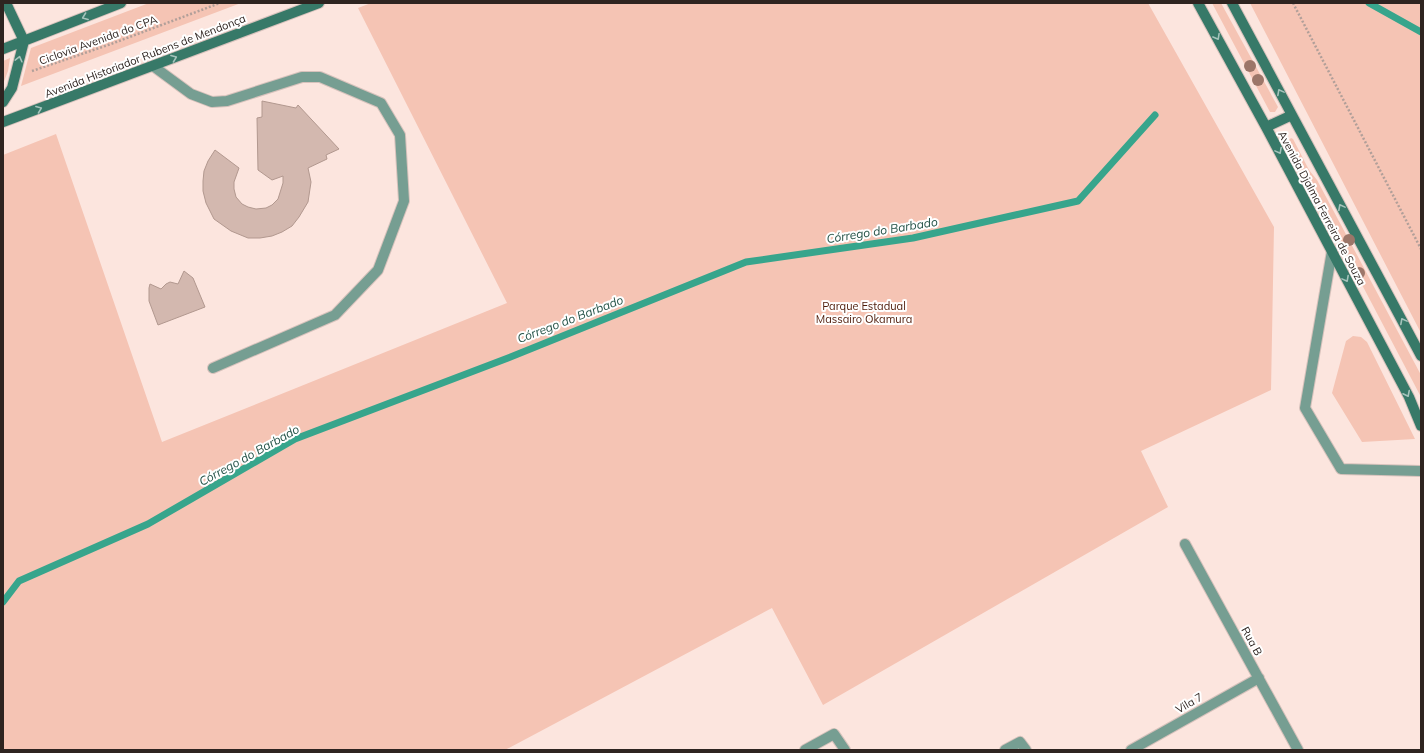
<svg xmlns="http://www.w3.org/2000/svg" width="1424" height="753" font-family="Mulish,sans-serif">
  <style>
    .green { fill: #f5c4b4 }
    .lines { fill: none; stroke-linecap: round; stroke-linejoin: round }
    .stream { stroke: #37a58c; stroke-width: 7 }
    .building { fill: #d3b8af; stroke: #b2988f }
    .lane-casing { stroke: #d7c2bc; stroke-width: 12 }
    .street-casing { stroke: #d7c2bc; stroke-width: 12 }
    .secondary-casing { stroke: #d7c2bc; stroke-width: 12 }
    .path { stroke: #b19f99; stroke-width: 2.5; stroke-dasharray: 2 2; stroke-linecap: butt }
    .lane { stroke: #769e92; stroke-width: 10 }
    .street { stroke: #769e92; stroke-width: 10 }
    .secondary { stroke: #377968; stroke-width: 10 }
    .tree { fill: #9c7669 }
    .oneway { stroke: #a5c3bb }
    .labels { text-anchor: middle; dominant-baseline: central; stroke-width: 4; stroke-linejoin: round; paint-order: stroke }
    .street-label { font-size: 11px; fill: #2e2420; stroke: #fff }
    .park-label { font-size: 11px; fill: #4e1b09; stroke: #fff }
    .water-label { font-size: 12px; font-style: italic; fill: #255348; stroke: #fff }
  </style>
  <rect width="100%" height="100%" fill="#fce5de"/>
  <path class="green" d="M 149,3 L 241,3 L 21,86 L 31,48 Z
    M 371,3 L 1148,3 L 1274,227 L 1271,390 L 1141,451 L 1168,507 L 823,705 L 772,608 L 505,750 L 3,750 L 3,155 L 56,134 L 162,442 L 507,303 L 358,8 Z
    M 1212,3 L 1221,3 L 1278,107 L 1275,112 L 1270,112 Z
    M 1250,3 L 1421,3 L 1421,333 Z
    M 10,58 L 8,71 L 3,84 L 3,61 Z
    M 1291,138 L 1293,139 L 1309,170 L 1317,180 L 1421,375 L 1421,397 L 1287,142 Z
    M 1353,336 L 1361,337 L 1367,342 L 1415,439 L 1362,442 L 1332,393 L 1346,341 Z"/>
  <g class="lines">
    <path class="stream" d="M 1369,3 L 1421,32
      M 3,602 L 19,581 L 148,524 L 295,439 L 508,358 L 746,262 L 913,238 L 1078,201 L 1155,115"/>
  </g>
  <path class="building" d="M 262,101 L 296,108 L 298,105 L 339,149 L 326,155 L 327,159 L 308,168 L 311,182 L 308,202 L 299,217 L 292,226 L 282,232 L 272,236 L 260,238 L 248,238 L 231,231 L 214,219 L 206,203 L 203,191 L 203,181 L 204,171 L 208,161 L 215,150 L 239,168 L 234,182 L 234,189 L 236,197 L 242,204 L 248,207 L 256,209 L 266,208 L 272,205 L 278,199 L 283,183 L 283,176 L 272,180 L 258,170 L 257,118 L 262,117 Z
    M 184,271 L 193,278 L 205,307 L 158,325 L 149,301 L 149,288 L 150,284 L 161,289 L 166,284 L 170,282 L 178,284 Z"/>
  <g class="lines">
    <defs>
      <path id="lane" d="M 153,66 L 191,94 L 212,102 L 227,101 L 302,77 L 320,77 L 381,103 L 400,135 L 404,201 L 378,270 L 335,315 L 213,368
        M 1332,251 L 1305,408 L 1341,469 L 1421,471"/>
      <path id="street" d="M 1185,544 L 1298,750
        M 805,750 L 834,734 L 845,750
        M 1005,750 L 1020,742 L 1026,750
        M 1131,750 L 1259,678"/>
      <path id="secondary" d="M 1198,3 L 1266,127 L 1409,397 L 1421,426
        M 1232,3 L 1421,356
        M 3,49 L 121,3
        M 3,102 L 12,88 L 24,41 L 6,3
        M 3,122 L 319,3
        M 1266,127 L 1292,115"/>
    </defs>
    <use href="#lane" class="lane-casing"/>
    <use href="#street" class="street-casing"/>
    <use href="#secondary" class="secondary-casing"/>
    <path class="path" d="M 1293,3 L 1421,249
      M 32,71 L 111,44 L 220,3"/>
    <use href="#lane" class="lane"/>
    <use href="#street" class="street"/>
    <use href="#secondary" class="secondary"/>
  </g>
  <g class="tree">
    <circle cx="1250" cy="66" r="6"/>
    <circle cx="1258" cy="80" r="6"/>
    <circle cx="1349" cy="240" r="6"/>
    <circle cx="1359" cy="273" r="6"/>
  </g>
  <defs><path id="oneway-chevron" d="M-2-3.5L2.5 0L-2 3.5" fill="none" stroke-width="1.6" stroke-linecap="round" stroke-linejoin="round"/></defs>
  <g class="oneway">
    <use href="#oneway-chevron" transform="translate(85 17) rotate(159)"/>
    <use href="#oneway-chevron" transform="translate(1217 37) rotate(61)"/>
    <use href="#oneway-chevron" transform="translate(174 58) rotate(-21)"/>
    <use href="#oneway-chevron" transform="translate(19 59) rotate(-76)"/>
    <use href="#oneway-chevron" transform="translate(1280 92) rotate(-118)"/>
    <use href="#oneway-chevron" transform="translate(39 109) rotate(-21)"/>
    <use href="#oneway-chevron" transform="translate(1279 151) rotate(62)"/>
    <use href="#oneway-chevron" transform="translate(1341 207) rotate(-118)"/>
    <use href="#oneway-chevron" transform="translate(1346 279) rotate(62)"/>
    <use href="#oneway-chevron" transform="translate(1403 321) rotate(-118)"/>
    <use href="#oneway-chevron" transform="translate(1407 394) rotate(63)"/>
  </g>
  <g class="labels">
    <g class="street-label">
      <text transform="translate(98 40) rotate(-20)">Ciclovia Avenida do CPA</text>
      <text transform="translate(145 56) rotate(-21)">Avenida Historiador Rubens de Mendonça</text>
      <text transform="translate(1322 208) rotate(62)">Avenida Djalma Ferreira de Souza</text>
      <text transform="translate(1252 641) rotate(61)">Rua B</text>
      <text transform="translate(1189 703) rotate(-30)">Vila 7</text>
    </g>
    <g class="park-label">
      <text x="864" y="306">Parque Estadual<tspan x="864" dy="13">Massairo Okamura</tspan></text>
    </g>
    <g class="water-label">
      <text transform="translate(882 230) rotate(-9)">Córrego do Barbado</text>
      <text transform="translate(570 319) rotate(-21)">Córrego do Barbado</text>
      <text transform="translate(249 455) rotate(-29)">Córrego do Barbado</text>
    </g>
  </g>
  <rect width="1424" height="753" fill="none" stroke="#2e2420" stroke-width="8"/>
</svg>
